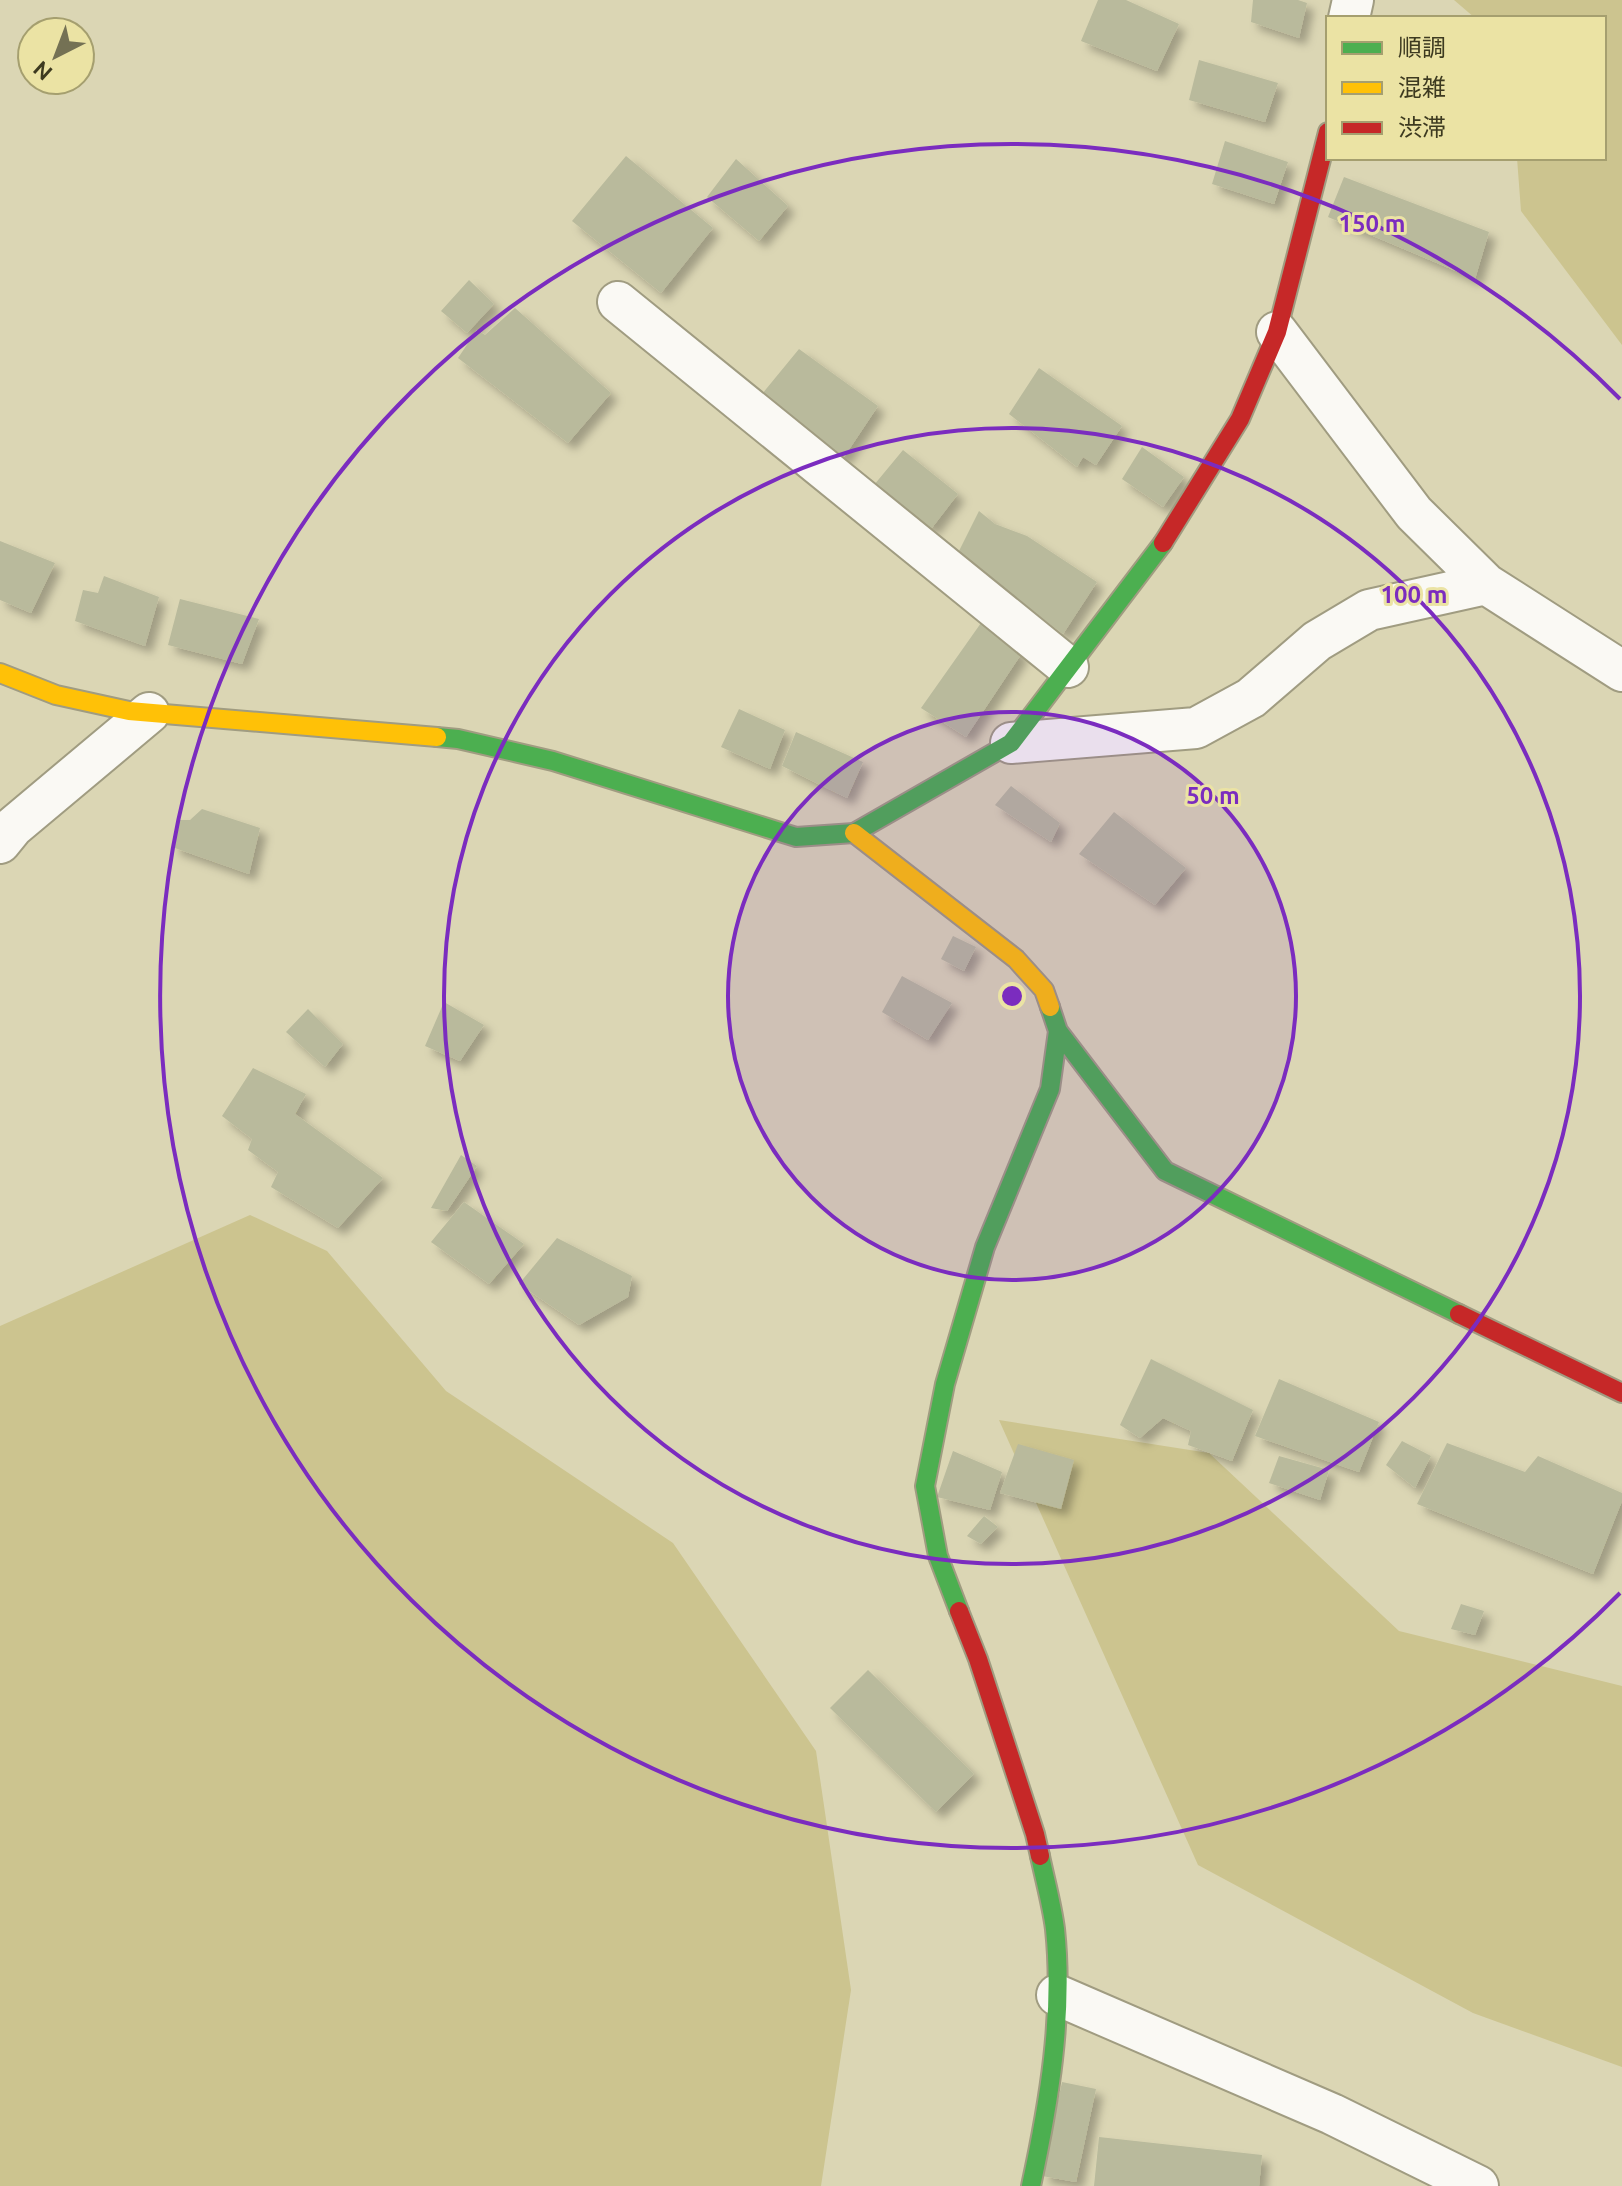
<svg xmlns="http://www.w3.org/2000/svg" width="1622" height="2186" font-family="Ubuntu,'Noto Sans JP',sans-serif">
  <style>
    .green { fill: #ccc48f }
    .building { fill: #b9ba9c; filter: url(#shadow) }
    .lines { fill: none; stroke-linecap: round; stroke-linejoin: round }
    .street-casing { stroke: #a09c81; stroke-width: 44 }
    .fast-casing { stroke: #a09c81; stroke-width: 22 }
    .slow-casing { stroke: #a09c81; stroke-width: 22 }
    .jam-casing { stroke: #a09c81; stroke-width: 22 }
    .street { stroke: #faf9f4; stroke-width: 40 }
    .fast { stroke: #4caf50; stroke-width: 18 }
    .slow { stroke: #ffc107; stroke-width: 18 }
    .jam { stroke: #c62828; stroke-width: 18 }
    .ring { fill: none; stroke: #7b2cbf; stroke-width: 4 }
    .centre { fill: #7b2cbf; stroke: #ebe3a4; stroke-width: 4 }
    .ring-label { font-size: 24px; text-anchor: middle; font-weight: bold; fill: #7b2cbf; stroke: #ebe3a4; stroke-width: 6; stroke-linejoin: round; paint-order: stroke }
  </style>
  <defs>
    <filter id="shadow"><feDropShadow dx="7" dy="7" stdDeviation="4" flood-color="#0004"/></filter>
  </defs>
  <rect width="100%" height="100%" fill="#dbd6b4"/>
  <path class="green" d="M 1454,0 L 1622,0 L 1622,345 L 1521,211 L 1517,158 L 1604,158 L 1604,18 L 1475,18 Z
    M 250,1215 L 327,1251 L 446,1391 L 673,1543 L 816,1751 L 851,1990 L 821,2186 L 0,2186 L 0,1326 Z
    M 999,1420 L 1209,1453 L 1399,1631 L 1622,1686 L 1622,2067 L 1473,2013 L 1198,1865 Z"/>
  <path class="building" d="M 1098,0 L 1126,0 L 1179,24 L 1157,71 L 1081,41 Z
    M 1253,0 L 1298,0 L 1307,3 L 1299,38 L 1251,22 Z
    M 1199,60 L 1278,83 L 1265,122 L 1189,100 Z
    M 1225,141 L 1288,162 L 1274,204 L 1212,184 Z
    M 626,156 L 713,228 L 661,293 L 572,221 Z
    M 736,159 L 788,206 L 759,241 L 707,197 Z
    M 1344,177 L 1489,232 L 1475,279 L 1328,217 Z
    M 469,280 L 494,304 L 467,333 L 441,311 Z
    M 515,308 L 611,393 L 568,443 L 458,358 L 477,330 L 485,335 Z
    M 799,349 L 878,406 L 842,460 L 762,394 Z
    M 1039,368 L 1122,426 L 1096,465 L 1083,457 L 1077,467 L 1009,414 Z
    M 1142,447 L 1184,477 L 1163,507 L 1122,479 Z
    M 903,450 L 958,494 L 931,529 L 874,485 Z
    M 979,511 L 995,524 L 1027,536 L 1097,582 L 1063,634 L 958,553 Z
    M 0,541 L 55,563 L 31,613 L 0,600 Z
    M 104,576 L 159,597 L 145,646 L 75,621 L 83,590 L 98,593 Z
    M 180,599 L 259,619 L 242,664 L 168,645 Z
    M 981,623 L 1022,653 L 966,737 L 921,708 Z
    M 739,709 L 785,730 L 770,769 L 721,747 Z
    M 796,732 L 863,762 L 847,798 L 782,766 Z
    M 1011,786 L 1060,823 L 1051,842 L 995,805 Z
    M 202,809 L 260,828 L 249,874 L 172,847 L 179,820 L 190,820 Z
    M 1114,812 L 1186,868 L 1155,905 L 1079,854 Z
    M 953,936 L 976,947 L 964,971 L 941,959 Z
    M 902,976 L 952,1003 L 928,1040 L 882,1012 Z
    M 444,1002 L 484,1025 L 460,1061 L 425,1046 Z
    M 308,1009 L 343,1044 L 325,1067 L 286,1032 Z
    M 253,1068 L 306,1094 L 295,1114 L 383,1178 L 338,1228 L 271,1187 L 278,1172 L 248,1150 L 252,1139 L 222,1116 Z
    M 461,1155 L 477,1166 L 447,1211 L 431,1208 Z
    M 464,1202 L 524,1244 L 489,1284 L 431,1242 Z
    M 557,1238 L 632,1276 L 628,1297 L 579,1325 L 519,1284 Z
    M 1151,1359 L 1253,1410 L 1232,1461 L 1188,1445 L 1191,1431 L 1163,1418 L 1140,1438 L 1120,1425 Z
    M 1279,1379 L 1379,1422 L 1359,1472 L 1255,1436 Z
    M 1402,1441 L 1431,1456 L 1415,1488 L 1386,1465 Z
    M 1447,1443 L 1525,1472 L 1538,1456 L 1622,1493 L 1622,1501 L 1593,1574 L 1417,1504 Z
    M 1018,1444 L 1074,1460 L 1061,1509 L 1000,1493 Z
    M 953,1451 L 1002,1472 L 990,1510 L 937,1497 Z
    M 1279,1456 L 1329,1470 L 1320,1500 L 1269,1483 Z
    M 984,1516 L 998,1527 L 981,1544 L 967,1536 Z
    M 1461,1604 L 1484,1611 L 1475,1635 L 1451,1629 Z
    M 868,1670 L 974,1774 L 936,1812 L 830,1708 Z
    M 1062,2082 L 1096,2089 L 1076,2182 L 1042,2176 Z
    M 1099,2137 L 1262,2155 L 1259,2186 L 1094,2186 Z"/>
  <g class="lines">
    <defs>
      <path id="street" d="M 1349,18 L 1353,0
        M 618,302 L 1068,667
        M 1277,332 L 1414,513 L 1486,584 L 1622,671
        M 1011,743 L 1196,728 L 1251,698 L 1317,641 L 1369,610 L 1486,584
        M 0,843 L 13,827 L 149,713
        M 1057,1995 L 1332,2114 L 1478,2186"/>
      <path id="fast" d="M 437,737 L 458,739 L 553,761 L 796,837 L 854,833 L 1011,743 L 1163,543
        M 1058,1031 L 1165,1171 L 1459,1314
        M 959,1611 L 938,1556 L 925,1486 L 945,1384 L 985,1247 L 1050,1089 L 1058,1031 L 1050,1007
        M 1031,2186 C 1049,2103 1064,2014 1055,1929 C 1052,1905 1045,1880 1040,1856"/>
      <path id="slow" d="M 0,673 L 56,695 L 129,711 L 437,737
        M 854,833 L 1016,959 L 1044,990 L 1050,1007"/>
      <path id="jam" d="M 1163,543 L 1240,419 L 1277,332 L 1328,132
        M 1459,1314 L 1622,1393
        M 959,1611 L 978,1659 L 1035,1834 L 1040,1856"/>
    </defs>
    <use href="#street" class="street-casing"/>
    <use href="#fast" class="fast-casing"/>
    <use href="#slow" class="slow-casing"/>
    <use href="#jam" class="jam-casing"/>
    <use href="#street" class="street"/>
    <use href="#fast" class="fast"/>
    <use href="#slow" class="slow"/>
    <use href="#jam" class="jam"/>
  </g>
  <circle cx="1012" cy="996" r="284" fill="#7b2cbf" fill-opacity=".12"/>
  <g class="ring">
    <circle cx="1012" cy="996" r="284"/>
    <circle cx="1012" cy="996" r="568"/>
    <path d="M1620 1593A852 852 0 1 1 1620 399"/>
  </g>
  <circle cx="1012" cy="996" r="12" class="centre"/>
  <g class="ring-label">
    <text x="1372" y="232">150 m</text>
    <text x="1414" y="603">100 m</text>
    <text x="1213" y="804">50 m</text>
  </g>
  <rect x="1326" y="16" width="280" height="144" fill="#ebe3a4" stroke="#a59f6f" stroke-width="2"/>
  <rect x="1342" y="42" width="40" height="12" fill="#4caf50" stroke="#a59f6f" stroke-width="2"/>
  <text x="1398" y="56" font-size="24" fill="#3d3a20">順調</text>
  <rect x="1342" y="82" width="40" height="12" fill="#ffc107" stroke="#a59f6f" stroke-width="2"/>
  <text x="1398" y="96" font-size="24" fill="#3d3a20">混雑</text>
  <rect x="1342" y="122" width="40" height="12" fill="#c62828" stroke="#a59f6f" stroke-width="2"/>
  <text x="1398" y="136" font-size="24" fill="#3d3a20">渋滞</text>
  <g transform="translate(56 56) rotate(222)"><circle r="38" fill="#ebe3a4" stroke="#a59f6f" stroke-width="2"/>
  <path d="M0-6L14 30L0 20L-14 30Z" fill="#747154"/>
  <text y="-12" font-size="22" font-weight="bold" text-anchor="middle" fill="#3d3a20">N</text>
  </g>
</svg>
